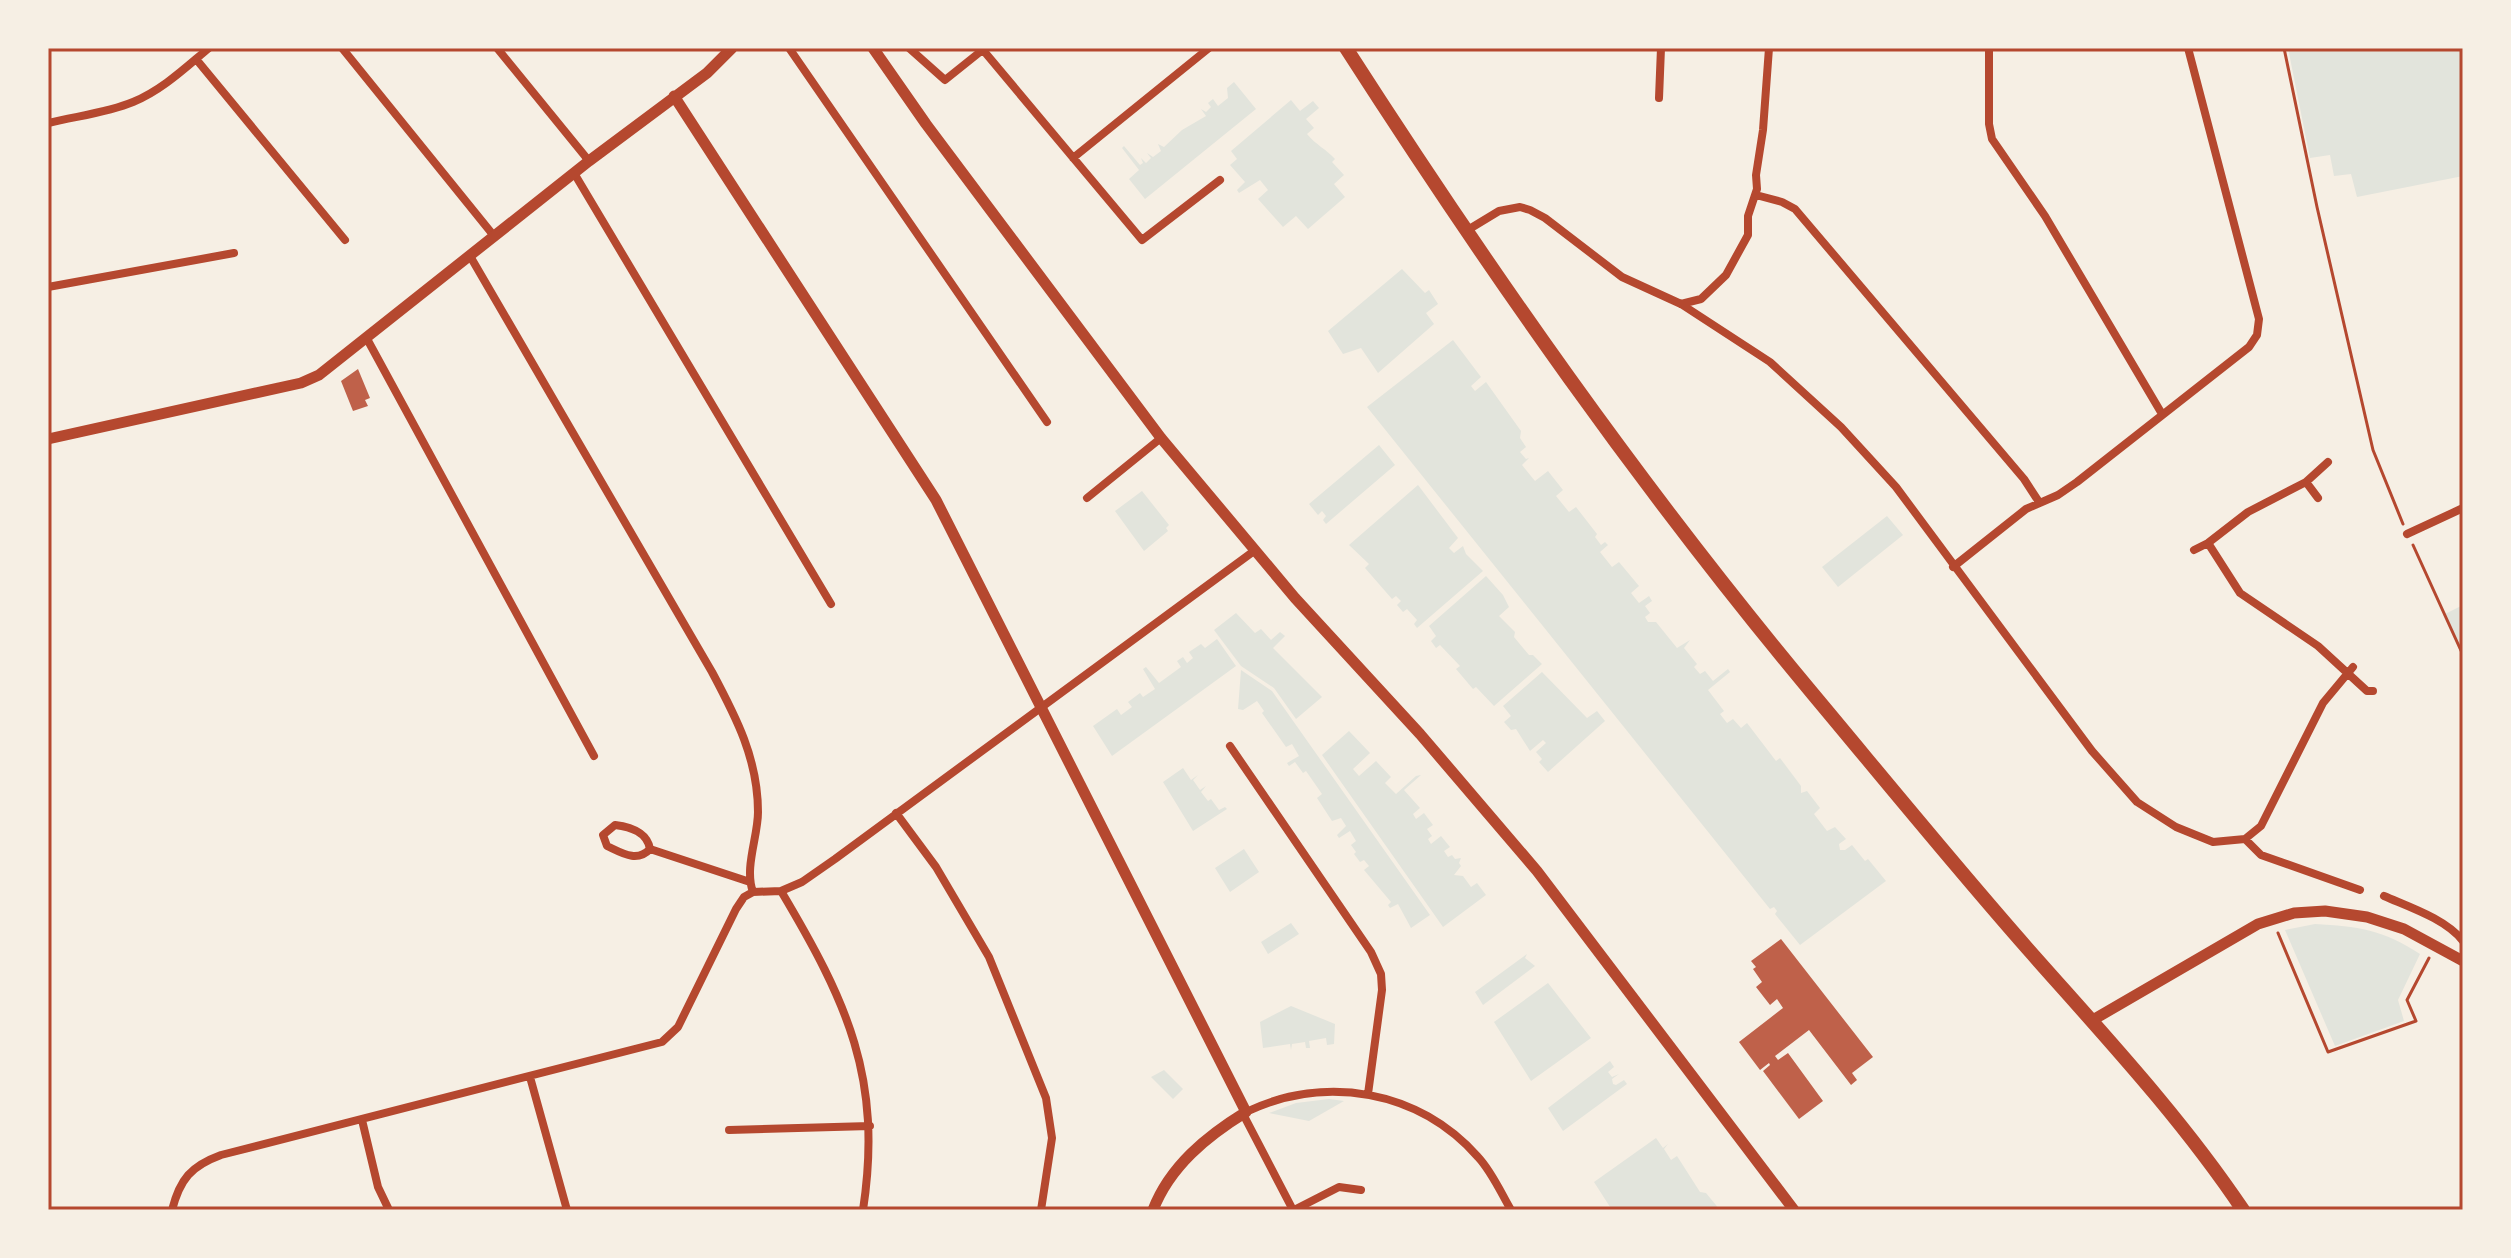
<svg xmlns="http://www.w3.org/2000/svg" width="2511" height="1258" font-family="'Noto Sans',sans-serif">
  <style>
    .green { fill: #e2e4dc }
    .building { fill: #bf614a }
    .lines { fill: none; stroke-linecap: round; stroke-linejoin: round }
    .path { stroke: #b5482f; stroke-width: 3 }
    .minor { stroke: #b5482f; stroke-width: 8 }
    .tertiary { stroke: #b5482f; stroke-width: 11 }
    .primary { stroke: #b5482f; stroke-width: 14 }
    .neatline { fill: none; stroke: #b5482f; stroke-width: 3 }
  </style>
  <rect width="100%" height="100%" fill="#f6efe4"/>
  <path class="green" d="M 2288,48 L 2463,48 L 2463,176 L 2357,197 L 2351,174 L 2334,176 L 2330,155 L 2310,158 Z
    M 1234,82 L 1256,109 L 1145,199 L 1129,179 L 1139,170 L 1122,148 L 1124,146 L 1140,165 L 1143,163 L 1141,158 L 1146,163 L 1151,158 L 1147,153 L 1153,157 L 1161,151 L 1158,144 L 1164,147 L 1182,130 L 1206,116 L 1201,109 L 1206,112 L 1211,107 L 1208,103 L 1213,99 L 1218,106 L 1228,98 L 1227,88 Z
    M 1291,100 L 1300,111 L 1313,101 L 1319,108 L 1306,119 L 1314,128 L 1307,134 C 1316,145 1326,149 1335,159 L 1332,162 L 1344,175 L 1334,184 L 1345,197 L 1308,229 L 1296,216 L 1283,227 L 1258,199 L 1268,190 L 1260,180 L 1239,193 L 1237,190 L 1245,182 L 1230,165 L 1237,159 L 1231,151 Z
    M 1402,269 L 1425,293 L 1429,290 L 1438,304 L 1426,313 L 1434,324 L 1378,373 L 1361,348 L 1343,354 L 1328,331 Z
    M 1453,340 L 1481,377 L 1471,386 L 1475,391 L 1486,382 L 1521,431 L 1520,438 L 1526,447 L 1520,452 L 1526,459 L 1529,458 L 1522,465 L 1535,481 L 1548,471 L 1563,490 L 1556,496 L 1569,512 L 1576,507 L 1597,534 L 1595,537 L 1601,545 L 1605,542 L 1608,545 L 1600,552 L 1612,567 L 1619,562 L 1639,586 L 1631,593 L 1639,603 L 1649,596 L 1652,601 L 1645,606 L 1650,613 L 1645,617 L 1648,622 L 1656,622 L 1677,648 L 1690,640 L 1684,648 L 1697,664 L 1694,667 L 1700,674 L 1705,671 L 1713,681 L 1728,669 L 1730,672 L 1708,690 L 1724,711 L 1720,714 L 1727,723 L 1733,719 L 1741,728 L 1747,723 L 1776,761 L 1780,758 L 1801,786 L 1801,793 L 1807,791 L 1820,808 L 1814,814 L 1827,831 L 1835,827 L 1846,839 L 1839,844 L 1840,850 L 1845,850 L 1852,845 L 1865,861 L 1868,859 L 1886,881 L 1800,945 L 1775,914 L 1777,911 L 1774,907 L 1770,909 L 1367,407 Z
    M 1379,445 L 1395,465 L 1326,524 L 1323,520 L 1326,516 L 1322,511 L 1318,515 L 1309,504 Z
    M 1418,485 L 1458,538 L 1449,548 L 1454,553 L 1463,546 L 1466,554 L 1483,571 L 1417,628 L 1414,624 L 1417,620 L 1407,609 L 1403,612 L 1397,605 L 1401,601 L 1396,596 L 1392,599 L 1365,568 L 1369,564 L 1349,545 Z
    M 1142,491 L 1169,525 L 1166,528 L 1168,531 L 1144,551 L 1115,511 Z
    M 1887,516 L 1903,535 L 1838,587 L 1822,567 Z
    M 1486,576 L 1503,595 L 1509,607 L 1499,616 L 1515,632 L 1514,637 L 1529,655 L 1533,655 L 1542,664 L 1494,706 L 1476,687 L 1473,689 L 1456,669 L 1460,666 L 1440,645 L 1436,648 L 1431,641 L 1436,636 L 1429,626 Z
    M 2463,605 L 2463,658 L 2443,615 Z
    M 1236,613 L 1255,633 L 1261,629 L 1271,640 L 1280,632 L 1285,636 L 1273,648 L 1322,697 L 1296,719 L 1274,688 L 1241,666 L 1214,630 Z
    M 1217,639 L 1236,666 L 1112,756 L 1093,726 L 1117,709 L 1121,715 L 1132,707 L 1128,702 L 1140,693 L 1143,697 L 1155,689 L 1143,669 L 1146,667 L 1159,683 L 1181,667 L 1177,661 L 1183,657 L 1187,663 L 1193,658 L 1189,652 L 1201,644 L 1205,648 Z
    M 1241,670 L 1272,691 L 1430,915 L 1411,928 L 1398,904 L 1390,908 L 1388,905 L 1391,902 L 1364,870 L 1369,866 L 1364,860 L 1360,862 L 1354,854 L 1356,852 L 1351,845 L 1356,841 L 1350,831 L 1339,838 L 1337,835 L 1346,826 L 1341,818 L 1332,821 L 1317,798 L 1322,794 L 1306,771 L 1303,773 L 1295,762 L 1289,766 L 1287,763 L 1299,756 L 1292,744 L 1286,747 L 1262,713 L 1264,711 L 1257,701 L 1243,710 L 1238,709 Z
    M 1542,672 L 1587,718 L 1597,711 L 1605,721 L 1548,772 L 1539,762 L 1542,759 L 1536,752 L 1546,743 L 1543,740 L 1530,751 L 1516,729 L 1511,730 L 1504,722 L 1511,716 L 1503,706 Z
    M 1349,731 L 1370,753 L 1353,769 L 1359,776 L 1376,761 L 1391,777 L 1385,783 L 1396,794 L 1416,776 L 1421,775 L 1404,790 L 1420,808 L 1413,814 L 1416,819 L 1424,813 L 1433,825 L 1427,829 L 1432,836 L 1428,839 L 1431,844 L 1441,836 L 1450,847 L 1444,851 L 1448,857 L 1452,855 L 1455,859 L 1461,858 L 1459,863 L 1461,866 L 1454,875 L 1463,876 L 1471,887 L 1477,883 L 1486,895 L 1443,927 L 1322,755 Z
    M 1183,768 L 1191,780 L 1198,775 L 1193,780 L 1200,790 L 1206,786 L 1201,792 L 1208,801 L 1211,799 L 1219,810 L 1225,807 L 1227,809 L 1193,831 L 1163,782 Z
    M 1244,849 L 1259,872 L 1230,892 L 1215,868 Z
    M 1291,923 L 1299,934 L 1268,954 L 1261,942 Z
    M 2315,924 C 2357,926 2384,930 2420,954 L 2398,1000 L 2404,1021 L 2335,1046 L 2285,930 Z
    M 1527,954 L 1525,958 L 1535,966 L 1483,1005 L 1475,992 Z
    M 1548,983 L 1591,1038 L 1531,1081 L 1494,1022 Z
    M 1291,1006 L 1335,1024 L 1334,1044 L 1327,1045 L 1326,1038 L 1309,1041 L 1310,1048 L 1306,1048 L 1305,1042 L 1292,1044 L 1291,1050 L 1290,1044 L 1263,1048 L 1260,1022 Z
    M 1610,1061 L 1614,1067 L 1608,1072 L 1612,1077 L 1619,1074 L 1612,1079 L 1613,1084 L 1616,1085 L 1624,1080 L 1627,1084 L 1563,1131 L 1548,1108 Z
    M 1164,1070 L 1183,1089 L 1173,1099 L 1151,1077 Z
    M 1329,1099 L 1344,1101 L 1309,1121 L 1269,1113 L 1296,1103 Z
    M 1656,1138 L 1663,1148 L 1668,1144 L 1664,1149 L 1671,1160 L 1677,1156 L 1700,1192 L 1706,1193 L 1720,1210 L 1612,1210 L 1594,1182 Z"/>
  <path class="building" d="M 358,369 L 370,398 L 365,400 L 368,406 L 353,411 L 341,381 Z
    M 1781,939 L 1873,1057 L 1852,1073 L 1857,1080 L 1851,1085 L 1809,1030 L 1775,1056 L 1778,1060 L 1788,1053 L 1823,1101 L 1799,1119 L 1763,1071 L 1770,1065 L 1769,1063 L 1760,1070 L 1739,1042 L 1783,1008 L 1777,999 L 1770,1005 L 1756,987 L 1762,982 L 1753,969 L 1756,967 L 1751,961 Z"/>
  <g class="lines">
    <path class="path" d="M 2284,48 L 2317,207 L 2373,450 L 2403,524
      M 2413,545 L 2463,655
      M 2278,933 L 2328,1052 L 2416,1021 L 2407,1000 L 2429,958"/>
    <path class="minor" d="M 342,48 L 494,236
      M 497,48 L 589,161
      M 789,48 L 1047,422
      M 909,48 L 945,80 L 985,48
      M 1989,48 L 1989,124 L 1992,139 L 2045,216 L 2162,414
      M 983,50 L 1142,240 L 1220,180
      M 196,59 L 345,240
      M 1659,98 L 1661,48
      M 48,123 C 76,116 107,113 133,102 C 162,90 185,68 209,48
      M 1073,158 L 1209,48
      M 574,173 L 831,604
      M 1756,195 L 1782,202 L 1795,209 L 2024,479 L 2039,502
      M 1466,231 L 1499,211 L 1520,207 L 1530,210 L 1545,218 L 1622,277 L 1681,304 L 1770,362 L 1841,427 L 1896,487 L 2092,751 L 2137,802 L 2176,827 L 2213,842 L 2245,839 L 2261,826 L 2323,703 L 2353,667
      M 48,287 L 234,253
      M 1681,304 L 1701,299 L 1726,275 L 1748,235 L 1748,216 L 1757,189 L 1756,175 L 1763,130 L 1769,48
      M 366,337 L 594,756
      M 2306,482 L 2318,498
      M 1087,498 L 1161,438
      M 2407,534 L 2463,508
      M 2208,543 L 2240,593 L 2318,646 L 2367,691 L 2373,691
      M 2194,550 L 2208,543 L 2248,512 L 2306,482 L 2328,462
      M 1953,567 L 2026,509 L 2058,495 L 2077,482 L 2249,347 L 2257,335 L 2259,319 L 2188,48
      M 1230,746 L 1371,952 L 1381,974 L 1382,990 L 1368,1094
      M 896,813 L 936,867 L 989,957 L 1046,1098 L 1052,1138 L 1041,1210
      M 615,825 C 631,827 647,832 650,849 C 637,863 622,853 607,846 L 603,835 Z
      M 2245,839 L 2261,855 L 2360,890
      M 650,849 L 750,882
      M 781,891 L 802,882 L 835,859 L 1254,551
      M 753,892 L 781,891 C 847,1002 883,1078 863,1210
      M 2384,896 C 2409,907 2446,919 2463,941
      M 530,1077 L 567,1210
      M 1246,1112 C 1325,1074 1419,1090 1478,1157 C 1492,1172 1501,1193 1511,1210
      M 1243,1114 L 1293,1210
      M 362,1120 L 378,1187 L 389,1210
      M 729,1130 L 870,1126
      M 172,1210 C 180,1179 191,1166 221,1155 L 662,1042 L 678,1027 L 736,909 L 744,897 L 753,892 C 744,868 758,837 758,812 C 758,759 736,717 712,672 L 470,256
      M 1294,1210 L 1339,1187 L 1361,1190"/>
    <path class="tertiary" d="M 873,48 L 926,124 L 1161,438 L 1295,598 L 1420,734 L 1537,871 L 1794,1210
      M 674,96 L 936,500 L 1246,1112 C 1207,1136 1170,1166 1153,1210
      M 48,439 L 301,383 L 319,375 L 589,161 L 707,73 L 732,48
      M 2091,1021 L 2258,924 L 2294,913 L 2325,911 L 2367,917 L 2404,929 L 2463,961"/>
    <path class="primary" d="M 1346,48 C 1490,272 1642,489 1813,694 C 1884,779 1954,865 2027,948 C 2102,1033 2180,1116 2243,1210"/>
  </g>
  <rect width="2511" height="1258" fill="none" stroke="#f6efe4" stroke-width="100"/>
  <rect x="50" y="50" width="2411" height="1158" class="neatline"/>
</svg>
